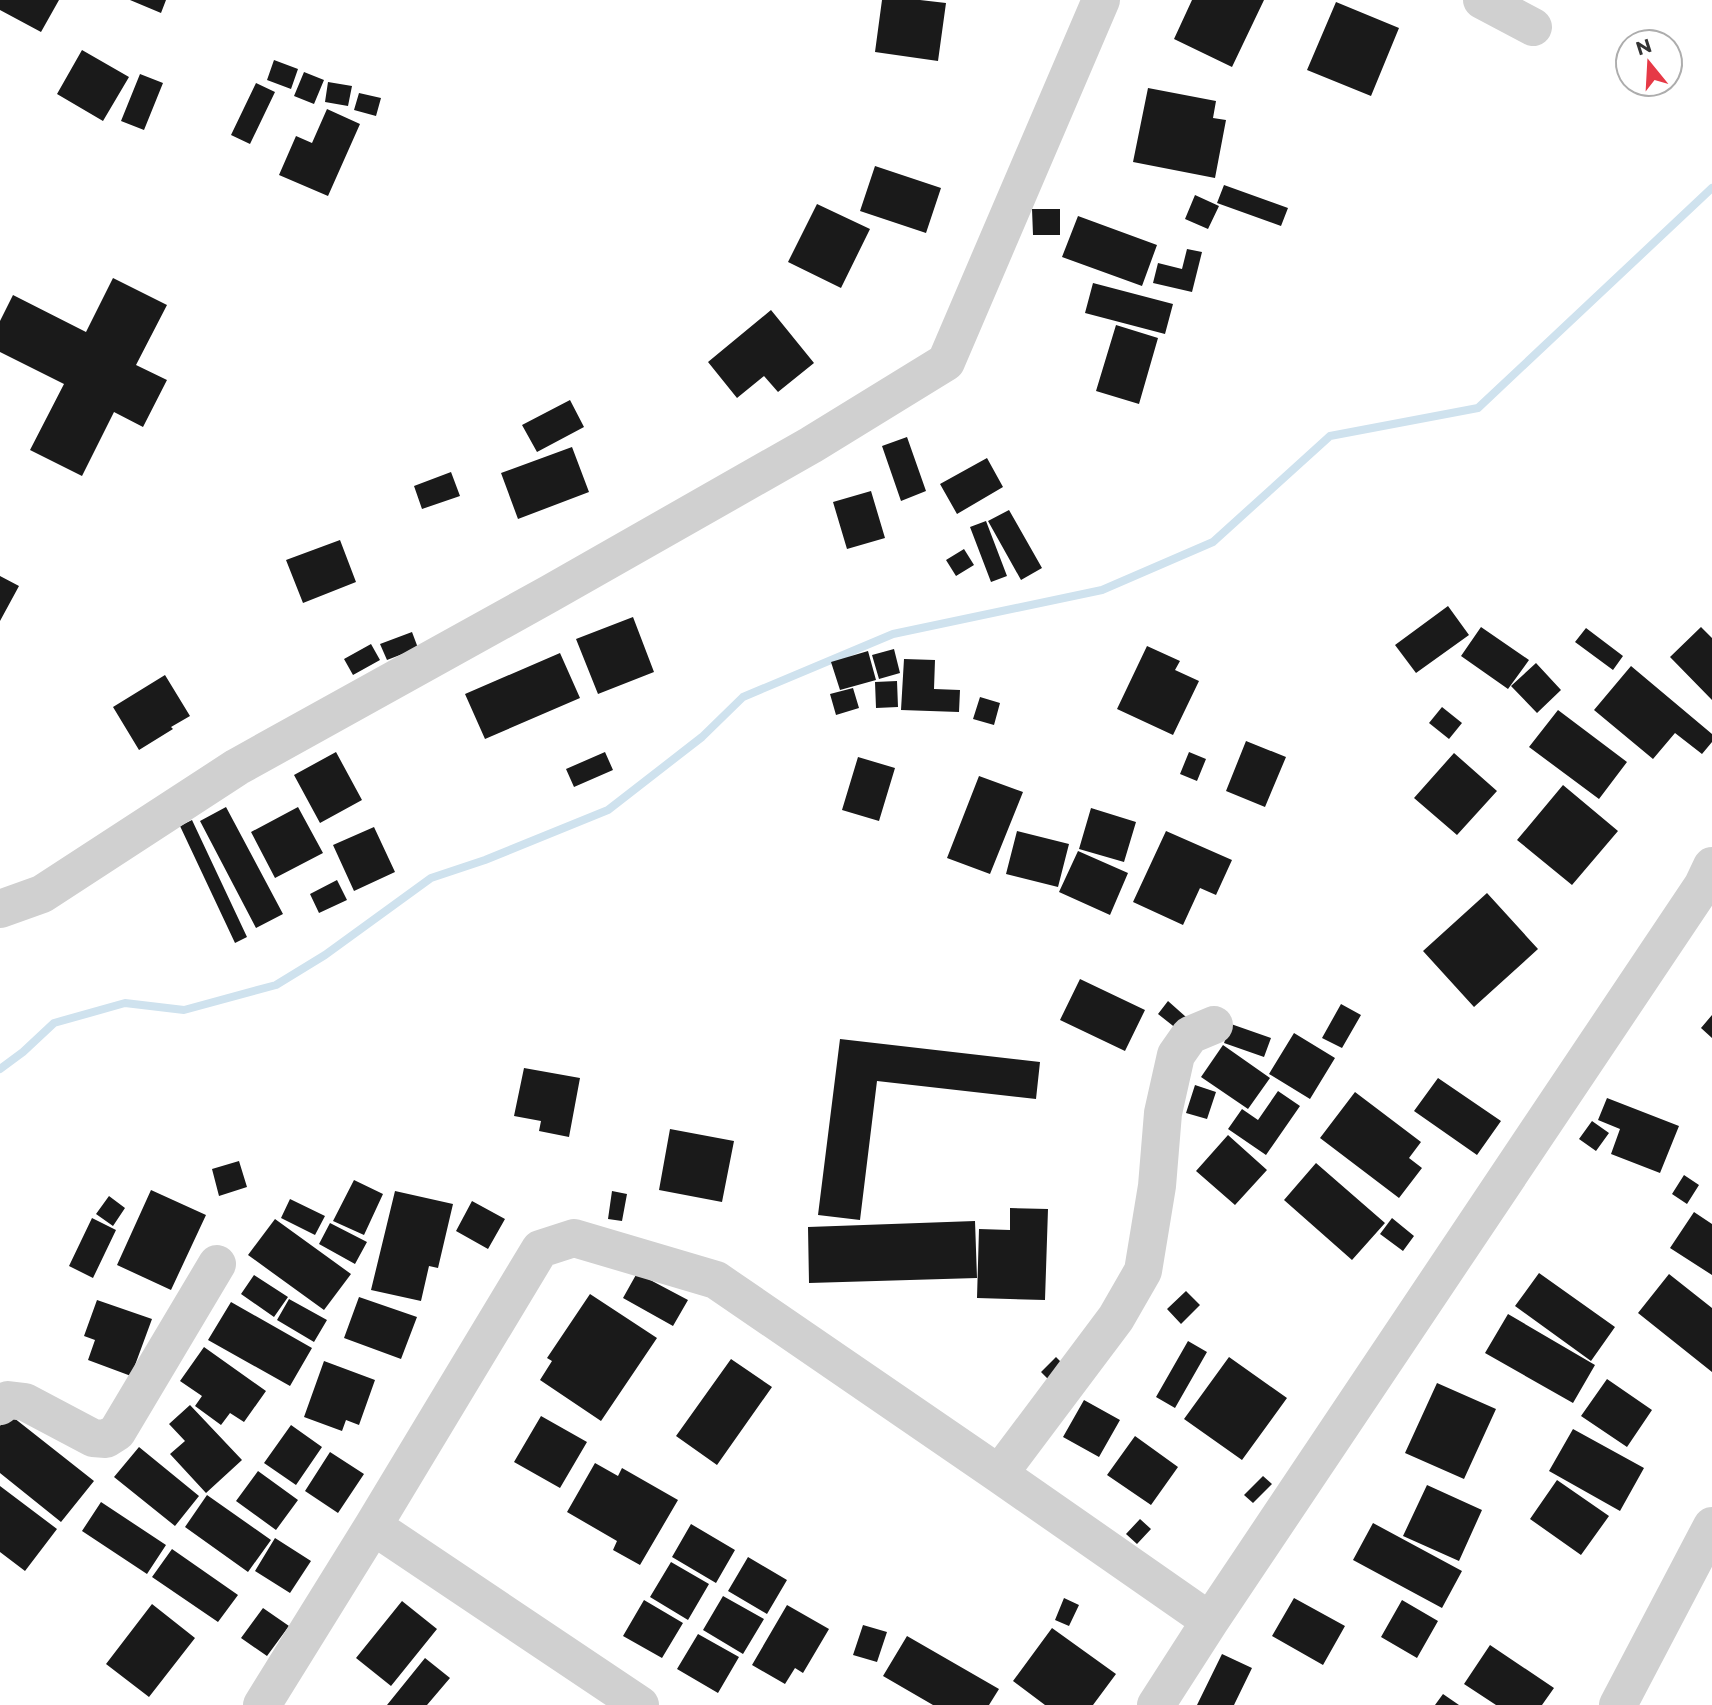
<svg xmlns="http://www.w3.org/2000/svg" width="1712" height="1705" font-family="Montserrat,sans-serif">
  <style>
    .lines { fill: none; stroke-linecap: round; stroke-linejoin: round }
    .stream { stroke: #cfe2ee; stroke-width: 8 }
    .building { fill: #1a1a1a }
    .minor { stroke: #d0d0d0; stroke-width: 38 }
  </style>
  <rect width="100%" height="100%" fill="#fff"/>
  <g class="lines">
    <path class="stream" d="M 0,1069 L 23,1052 L 54,1023 L 125,1003 L 184,1010 L 276,985 L 325,955 L 431,878 L 485,860 L 608,810 L 702,737 L 743,697 L 893,634 L 1102,590 L 1213,542 L 1330,436 L 1478,408 L 1712,188"/>
  </g>
  <path class="building" d="M 0,0 L 59,0 L 41,32 L 0,10 Z
    M 130,0 L 166,0 L 161,13 Z
    M 882,0 L 920,0 L 946,3 L 938,61 L 875,52 Z
    M 1192,0 L 1264,0 L 1232,67 L 1174,39 Z
    M 1336,2 L 1399,28 L 1371,96 L 1307,70 Z
    M 82,50 L 129,77 L 103,121 L 57,94 Z
    M 274,60 L 298,69 L 291,89 L 267,80 Z
    M 304,72 L 324,80 L 314,104 L 294,96 Z
    M 140,74 L 163,83 L 144,130 L 121,121 Z
    M 328,82 L 352,86 L 348,106 L 325,102 Z
    M 256,83 L 275,92 L 250,144 L 231,135 Z
    M 1148,88 L 1216,101 L 1213,118 L 1226,120 L 1215,178 L 1133,162 Z
    M 359,93 L 381,98 L 376,116 L 354,110 Z
    M 327,109 L 360,124 L 328,196 L 279,175 L 296,136 L 312,143 Z
    M 875,166 L 941,188 L 926,233 L 860,211 Z
    M 1224,185 L 1288,208 L 1281,226 L 1217,203 Z
    M 1195,195 L 1219,206 L 1208,229 L 1185,219 Z
    M 817,204 L 870,229 L 841,288 L 788,262 Z
    M 1032,209 L 1060,209 L 1060,235 L 1033,235 Z
    M 1078,216 L 1157,245 L 1142,286 L 1062,257 Z
    M 1187,249 L 1202,252 L 1192,292 L 1153,283 L 1158,263 L 1182,269 Z
    M 113,278 L 167,305 L 136,365 L 167,380 L 143,427 L 114,412 L 82,476 L 30,450 L 64,384 L 0,352 L 0,321 L 13,295 L 86,332 Z
    M 1093,283 L 1173,304 L 1165,334 L 1085,313 Z
    M 771,310 L 814,363 L 778,392 L 764,376 L 737,398 L 708,362 Z
    M 1116,325 L 1158,338 L 1139,404 L 1096,391 Z
    M 570,400 L 584,427 L 537,452 L 522,425 Z
    M 907,437 L 926,491 L 901,501 L 882,446 Z
    M 572,447 L 589,492 L 518,519 L 501,473 Z
    M 987,458 L 1003,487 L 957,514 L 940,484 Z
    M 451,472 L 460,496 L 422,509 L 414,486 Z
    M 871,491 L 885,538 L 847,549 L 833,502 Z
    M 1009,510 L 1042,568 L 1021,580 L 988,521 Z
    M 986,521 L 1007,576 L 991,582 L 970,527 Z
    M 340,540 L 356,582 L 303,603 L 286,560 Z
    M 964,549 L 974,565 L 956,576 L 946,560 Z
    M 0,576 L 19,586 L 0,621 Z
    M 1448,606 L 1469,635 L 1416,673 L 1395,645 Z
    M 633,617 L 654,672 L 598,694 L 576,639 Z
    M 1481,627 L 1529,660 L 1508,689 L 1461,656 Z
    M 1701,627 L 1712,638 L 1712,700 L 1670,657 Z
    M 1586,628 L 1623,656 L 1613,670 L 1575,642 Z
    M 412,632 L 418,648 L 387,660 L 380,644 Z
    M 371,644 L 380,660 L 353,675 L 344,659 Z
    M 1147,646 L 1180,661 L 1175,670 L 1199,681 L 1173,735 L 1117,709 Z
    M 894,649 L 900,673 L 879,679 L 872,655 Z
    M 868,651 L 876,680 L 840,690 L 831,662 Z
    M 560,653 L 580,698 L 485,739 L 465,694 Z
    M 904,659 L 935,660 L 934,689 L 960,690 L 959,712 L 901,710 Z
    M 1536,663 L 1561,690 L 1537,713 L 1511,686 Z
    M 1631,666 L 1712,734 L 1712,742 L 1702,754 L 1675,733 L 1653,759 L 1594,710 Z
    M 165,675 L 190,716 L 171,727 L 173,729 L 139,750 L 113,707 Z
    M 897,681 L 898,707 L 876,708 L 875,682 Z
    M 853,688 L 859,708 L 836,715 L 830,694 Z
    M 980,697 L 1000,703 L 994,725 L 973,719 Z
    M 1442,707 L 1462,723 L 1449,739 L 1429,723 Z
    M 1558,710 L 1627,762 L 1599,799 L 1529,747 Z
    M 1246,741 L 1286,757 L 1265,807 L 1226,791 Z
    M 336,752 L 362,800 L 320,823 L 294,775 Z
    M 605,752 L 613,770 L 574,787 L 566,769 Z
    M 1189,752 L 1206,759 L 1197,781 L 1180,774 Z
    M 1454,753 L 1497,791 L 1457,835 L 1414,798 Z
    M 858,757 L 895,768 L 879,821 L 842,810 Z
    M 979,776 L 1023,792 L 990,874 L 947,858 Z
    M 1563,785 L 1618,831 L 1572,885 L 1517,840 Z
    M 226,807 L 283,914 L 256,928 L 200,821 Z
    M 298,807 L 323,853 L 275,878 L 251,832 Z
    M 1091,808 L 1136,822 L 1124,862 L 1079,849 Z
    M 192,820 L 247,937 L 235,943 L 180,826 Z
    M 374,827 L 395,872 L 354,891 L 333,845 Z
    M 1017,831 L 1069,844 L 1058,887 L 1006,874 Z
    M 1166,831 L 1232,860 L 1216,895 L 1200,888 L 1183,925 L 1133,902 Z
    M 1078,851 L 1128,873 L 1110,915 L 1059,892 Z
    M 337,880 L 347,900 L 319,913 L 310,894 Z
    M 1487,893 L 1538,949 L 1474,1007 L 1423,951 Z
    M 1080,979 L 1145,1010 L 1125,1051 L 1060,1020 Z
    M 1168,1001 L 1186,1017 L 1177,1029 L 1158,1014 Z
    M 1341,1004 L 1361,1015 L 1342,1048 L 1322,1038 Z
    M 1712,1015 L 1712,1038 L 1701,1028 Z
    M 1231,1024 L 1271,1038 L 1264,1057 L 1224,1043 Z
    M 1294,1033 L 1335,1058 L 1310,1099 L 1269,1074 Z
    M 840,1039 L 1040,1062 L 1036,1099 L 877,1081 L 860,1220 L 818,1215 Z
    M 1223,1045 L 1270,1078 L 1248,1109 L 1201,1077 Z
    M 524,1068 L 580,1078 L 569,1137 L 539,1131 L 541,1121 L 514,1116 Z
    M 1438,1078 L 1501,1121 L 1477,1155 L 1414,1111 Z
    M 1195,1085 L 1216,1092 L 1207,1119 L 1186,1113 Z
    M 1278,1091 L 1300,1106 L 1266,1155 L 1228,1129 L 1242,1109 L 1258,1120 Z
    M 1355,1092 L 1421,1142 L 1409,1158 L 1422,1168 L 1399,1198 L 1320,1138 Z
    M 1607,1098 L 1679,1126 L 1660,1173 L 1611,1154 L 1620,1129 L 1598,1120 Z
    M 1592,1121 L 1609,1133 L 1596,1151 L 1579,1139 Z
    M 670,1129 L 734,1141 L 722,1202 L 659,1190 Z
    M 1228,1135 L 1267,1170 L 1235,1205 L 1196,1171 Z
    M 239,1161 L 247,1187 L 219,1196 L 212,1169 Z
    M 1316,1163 L 1385,1223 L 1352,1260 L 1284,1200 Z
    M 1684,1175 L 1699,1185 L 1687,1204 L 1672,1194 Z
    M 354,1180 L 383,1194 L 364,1235 L 333,1221 Z
    M 151,1190 L 206,1215 L 171,1290 L 117,1265 Z
    M 395,1191 L 453,1204 L 438,1268 L 429,1266 L 421,1301 L 371,1290 Z
    M 612,1191 L 627,1194 L 622,1221 L 608,1219 Z
    M 109,1196 L 125,1208 L 113,1226 L 96,1214 Z
    M 290,1199 L 325,1216 L 315,1235 L 281,1218 Z
    M 472,1201 L 505,1219 L 488,1249 L 456,1231 Z
    M 1010,1208 L 1048,1209 L 1045,1300 L 977,1298 L 979,1229 L 1010,1230 Z
    M 1694,1212 L 1712,1224 L 1712,1275 L 1670,1248 Z
    M 92,1218 L 116,1230 L 93,1278 L 69,1266 Z
    M 1392,1218 L 1414,1236 L 1403,1251 L 1380,1234 Z
    M 275,1219 L 351,1274 L 324,1310 L 248,1255 Z
    M 975,1221 L 977,1278 L 809,1283 L 808,1227 Z
    M 330,1223 L 367,1242 L 355,1264 L 319,1244 Z
    M 637,1273 L 688,1300 L 673,1326 L 623,1298 Z
    M 1539,1273 L 1615,1327 L 1591,1361 L 1515,1306 Z
    M 1669,1274 L 1712,1308 L 1712,1372 L 1638,1313 Z
    M 254,1275 L 288,1297 L 274,1317 L 241,1294 Z
    M 1186,1291 L 1200,1305 L 1181,1324 L 1167,1309 Z
    M 590,1294 L 657,1338 L 601,1421 L 540,1380 L 552,1361 L 547,1358 Z
    M 359,1297 L 417,1317 L 401,1359 L 344,1338 Z
    M 289,1299 L 327,1320 L 314,1342 L 277,1320 Z
    M 97,1300 L 152,1319 L 131,1376 L 88,1360 L 95,1340 L 84,1336 Z
    M 231,1302 L 312,1348 L 290,1386 L 208,1340 Z
    M 1508,1314 L 1595,1365 L 1573,1403 L 1485,1353 Z
    M 1188,1341 L 1207,1352 L 1175,1408 L 1156,1397 Z
    M 204,1347 L 266,1391 L 244,1422 L 230,1413 L 221,1425 L 195,1406 L 202,1396 L 180,1381 Z
    M 1056,1357 L 1069,1370 L 1054,1385 L 1041,1372 Z
    M 1229,1357 L 1287,1398 L 1242,1460 L 1184,1419 Z
    M 731,1359 L 772,1387 L 717,1465 L 676,1436 Z
    M 324,1361 L 375,1380 L 359,1425 L 346,1420 L 342,1431 L 304,1417 Z
    M 1607,1379 L 1652,1410 L 1627,1447 L 1581,1416 Z
    M 1437,1383 L 1496,1409 L 1464,1479 L 1405,1453 Z
    M 1084,1400 L 1120,1420 L 1099,1457 L 1063,1437 Z
    M 190,1405 L 242,1460 L 206,1493 L 170,1454 L 185,1441 L 169,1424 Z
    M 9,1414 L 94,1481 L 61,1522 L 0,1473 L 0,1426 Z
    M 541,1416 L 587,1442 L 560,1488 L 514,1462 Z
    M 291,1425 L 322,1447 L 296,1485 L 264,1463 Z
    M 1573,1429 L 1644,1468 L 1620,1511 L 1549,1471 Z
    M 1135,1436 L 1178,1467 L 1151,1505 L 1107,1475 Z
    M 139,1447 L 199,1496 L 175,1526 L 114,1477 Z
    M 330,1452 L 364,1474 L 338,1513 L 305,1491 Z
    M 595,1463 L 618,1476 L 622,1468 L 678,1500 L 640,1565 L 613,1550 L 617,1541 L 567,1512 Z
    M 258,1471 L 298,1500 L 276,1530 L 236,1501 Z
    M 1263,1476 L 1272,1484 L 1253,1503 L 1244,1495 Z
    M 1557,1480 L 1609,1516 L 1581,1555 L 1530,1519 Z
    M 1427,1485 L 1482,1510 L 1459,1561 L 1403,1536 Z
    M 0,1486 L 57,1529 L 25,1571 L 0,1552 Z
    M 207,1495 L 271,1540 L 248,1572 L 185,1527 Z
    M 101,1502 L 166,1545 L 147,1574 L 82,1531 Z
    M 1140,1519 L 1151,1529 L 1137,1544 L 1126,1534 Z
    M 1373,1523 L 1462,1571 L 1442,1608 L 1353,1560 Z
    M 691,1524 L 735,1550 L 716,1583 L 672,1557 Z
    M 275,1538 L 311,1561 L 290,1593 L 255,1571 Z
    M 172,1549 L 238,1595 L 218,1622 L 152,1577 Z
    M 748,1557 L 787,1580 L 767,1614 L 728,1591 Z
    M 671,1562 L 709,1584 L 688,1620 L 650,1597 Z
    M 723,1596 L 764,1619 L 743,1654 L 703,1630 Z
    M 1064,1598 L 1079,1605 L 1069,1626 L 1055,1620 Z
    M 1294,1598 L 1345,1626 L 1323,1665 L 1272,1636 Z
    M 644,1600 L 683,1623 L 662,1658 L 623,1636 Z
    M 1402,1600 L 1438,1621 L 1417,1658 L 1381,1637 Z
    M 402,1601 L 437,1629 L 391,1686 L 356,1658 Z
    M 152,1604 L 195,1638 L 149,1697 L 106,1664 Z
    M 787,1605 L 829,1629 L 803,1673 L 795,1668 L 785,1684 L 752,1665 Z
    M 263,1608 L 289,1626 L 267,1656 L 241,1638 Z
    M 863,1625 L 887,1632 L 877,1662 L 853,1655 Z
    M 1052,1628 L 1116,1674 L 1093,1705 L 1045,1705 L 1013,1681 Z
    M 698,1634 L 739,1657 L 718,1693 L 677,1669 Z
    M 907,1636 L 999,1689 L 989,1705 L 933,1705 L 883,1676 Z
    M 1490,1645 L 1554,1688 L 1542,1705 L 1496,1705 L 1464,1684 Z
    M 1222,1654 L 1252,1668 L 1234,1705 L 1197,1705 Z
    M 425,1658 L 450,1678 L 427,1705 L 387,1705 Z
    M 1443,1694 L 1459,1705 L 1435,1705 Z"/>
  <g class="lines">
    <path class="minor" d="M 1482,0 L 1533,27
      M 0,909 L 42,894 L 237,767 L 549,594 L 811,445 L 946,362 L 1101,0
      M 0,1406 L 8,1400 L 25,1402 L 93,1438 L 106,1439 L 117,1432 L 217,1264
      M 999,1474 L 1116,1318 L 1143,1271 L 1157,1186 L 1163,1113 L 1176,1055 L 1190,1035 L 1214,1025
      M 373,1526 L 640,1705
      M 262,1705 L 373,1526 L 540,1249 L 574,1238 L 716,1280 L 999,1474 L 1210,1621
      M 1156,1705 L 1210,1621 L 1703,885 L 1712,866
      M 1618,1705 L 1712,1526"/>
  </g>
  <g transform="translate(1649 63) rotate(342)"><circle r="33" fill="#ffffff" stroke="#adadad" stroke-width="2"/>
  <path d="M0-5L12 26L0 18L-12 26Z" fill="#e63946"/>
  <text y="-10" font-size="19" font-weight="bold" text-anchor="middle" fill="#333333">N</text>
  </g>
</svg>
